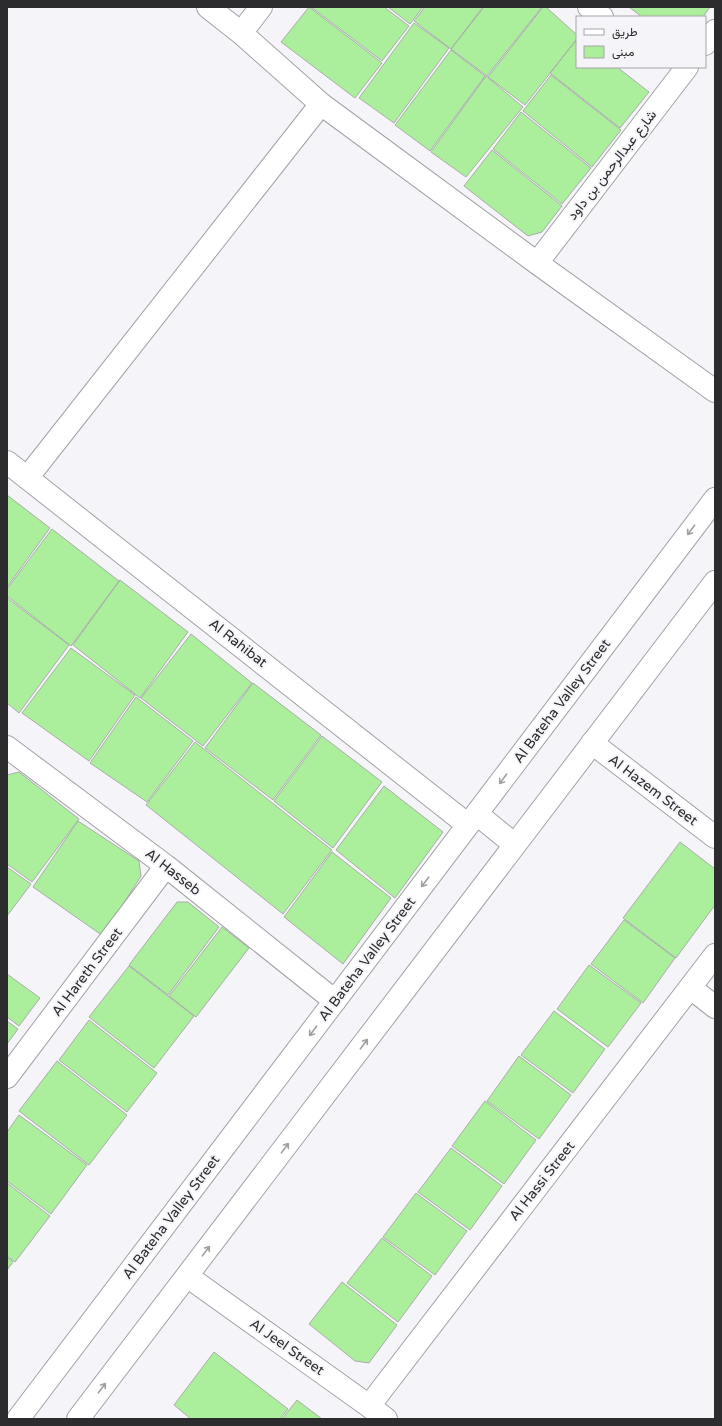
<svg xmlns="http://www.w3.org/2000/svg" width="722" height="1426" font-family="'Varela Round',Vazirmatn,sans-serif">
  <style>
    .building { fill: #abee9c; stroke: #a9ada9 }
    .lines { fill: none; stroke-linecap: round; stroke-linejoin: round }
    .minor-casing { stroke: #a2a1a5; stroke-width: 24 }
    .minor { stroke: #fff; stroke-width: 22 }
    .oneway { stroke: #a0a0a1 }
    .labels { text-anchor: middle; dominant-baseline: central; stroke-width: 4; stroke-linejoin: round; paint-order: stroke }
    .street-label { font-size: 14px; fill: #2c2c2e; stroke: #f5f4f9 }
  </style>
  <rect width="100%" height="100%" fill="#f5f4f9"/>
  <path class="building" d="M 309,7 L 382,63 L 355,98 L 281,42 Z
    M 311,7 L 384,7 L 409,26 L 382,61 Z
    M 388,7 L 423,7 L 410,24 Z
    M 425,7 L 483,7 L 451,49 L 414,21 Z
    M 484,7 L 542,7 L 487,76 L 451,49 Z
    M 543,7 L 546,7 L 577,35 L 577,39 L 525,105 L 488,77 Z
    M 629,7 L 710,7 L 703,17 L 642,17 Z
    M 414,23 L 449,48 L 394,123 L 359,98 Z
    M 577,39 L 577,67 L 617,67 L 649,92 L 620,128 L 550,73 Z
    M 451,50 L 485,76 L 430,151 L 395,125 Z
    M 551,75 L 621,130 L 592,167 L 523,111 Z
    M 486,76 L 523,107 L 466,177 L 431,152 Z
    M 521,112 L 591,168 L 562,204 L 493,149 Z
    M 492,150 L 562,206 L 542,232 L 528,236 L 464,186 Z
    M 7,495 L 50,528 L 7,587 Z
    M 52,529 L 119,581 L 71,646 L 7,596 L 7,589 Z
    M 120,580 L 188,632 L 140,698 L 73,645 Z
    M 7,598 L 69,645 L 19,713 L 7,703 Z
    M 191,634 L 252,683 L 203,746 L 141,698 Z
    M 71,648 L 135,695 L 89,761 L 22,713 Z
    M 253,683 L 321,735 L 273,800 L 205,748 Z
    M 136,697 L 193,741 L 147,802 L 90,763 Z
    M 322,736 L 382,782 L 333,848 L 274,801 Z
    M 195,742 L 332,850 L 283,914 L 146,805 Z
    M 19,772 L 79,819 L 32,882 L 7,864 L 7,775 Z
    M 384,786 L 443,832 L 395,898 L 336,850 Z
    M 78,821 L 139,861 L 141,876 L 103,936 L 33,887 Z
    M 680,842 L 715,869 L 715,905 L 676,958 L 623,918 Z
    M 332,852 L 391,898 L 343,964 L 284,917 Z
    M 7,867 L 31,884 L 7,916 Z
    M 177,902 L 188,902 L 219,927 L 168,995 L 129,965 Z
    M 624,920 L 675,958 L 643,1003 L 591,964 Z
    M 222,927 L 249,948 L 196,1017 L 169,996 Z
    M 589,965 L 641,1003 L 608,1047 L 557,1009 Z
    M 129,966 L 194,1016 L 154,1068 L 89,1017 Z
    M 7,974 L 40,998 L 19,1026 L 7,1017 Z
    M 554,1011 L 605,1049 L 573,1093 L 521,1055 Z
    M 89,1020 L 157,1073 L 127,1112 L 59,1060 Z
    M 7,1021 L 18,1029 L 7,1044 Z
    M 519,1056 L 571,1095 L 539,1139 L 487,1101 Z
    M 57,1061 L 127,1115 L 89,1165 L 19,1111 Z
    M 485,1101 L 536,1140 L 504,1184 L 452,1146 Z
    M 19,1115 L 87,1165 L 51,1214 L 7,1181 L 7,1132 Z
    M 451,1148 L 502,1186 L 470,1230 L 418,1192 Z
    M 7,1183 L 50,1216 L 15,1262 L 7,1256 Z
    M 416,1193 L 467,1231 L 435,1275 L 383,1237 Z
    M 382,1238 L 432,1276 L 398,1322 L 347,1283 Z
    M 7,1257 L 13,1262 L 7,1270 Z
    M 342,1282 L 397,1325 L 369,1363 L 355,1361 L 309,1324 Z
    M 214,1352 L 288,1409 L 280,1419 L 191,1419 L 174,1405 Z
    M 297,1400 L 322,1419 L 282,1419 Z"/>
  <g class="lines">
    <defs>
      <path id="minor" d="M 208,7 L 241,33 L 321,104 L 537,263 L 715,391
        M 589,7 L 602,17
        M 241,33 L 261,7
        M 705,44 L 715,31
        M 537,263 L 687,67
        M 7,462 L 468,825
        M 27,478 L 321,104
        M 592,743 L 715,837
        M 7,747 L 166,866 L 335,1001
        M 477,814 L 515,845
        M 691,988 L 715,1007
        M 7,1077 L 166,866
        M 187,1276 L 369,1406 L 386,1419
        M 369,1406 L 715,955
        M 18,1419 L 715,499
        M 78,1419 L 715,582"/>
    </defs>
    <use href="#minor" class="minor-casing"/>
    <use href="#minor" class="minor"/>
  </g>
  <defs><path id="oneway-shaft" d="M-6 0H5M1.5-3L5.5 0L1.5 3" fill="none" stroke-width="1.6" stroke-linecap="round" stroke-linejoin="round"/></defs>
  <g class="oneway">
    <use href="#oneway-shaft" transform="translate(691 530) rotate(127)"/>
    <use href="#oneway-shaft" transform="translate(503 779) rotate(127)"/>
    <use href="#oneway-shaft" transform="translate(425 882) rotate(127)"/>
    <use href="#oneway-shaft" transform="translate(313 1031) rotate(127)"/>
    <use href="#oneway-shaft" transform="translate(364 1044) rotate(-53)"/>
    <use href="#oneway-shaft" transform="translate(285 1148) rotate(-53)"/>
    <use href="#oneway-shaft" transform="translate(206 1251) rotate(-53)"/>
    <use href="#oneway-shaft" transform="translate(102 1388) rotate(-53)"/>
  </g>
  <g class="labels">
    <g class="street-label">
      <text transform="translate(612 165) rotate(-52)">شارع عبدالرحمن بن داود</text>
      <text transform="translate(238 643) rotate(38)">Al Rahibat</text>
      <text transform="translate(562 701) rotate(-53)">Al Bateha Valley Street</text>
      <text transform="translate(653 790) rotate(37)">Al Hazem Street</text>
      <text transform="translate(173 872) rotate(38)">Al Hasseb</text>
      <text transform="translate(367 959) rotate(-53)">Al Bateha Valley Street</text>
      <text transform="translate(87 972) rotate(-53)">Al Hareth Street</text>
      <text transform="translate(542 1181) rotate(-52)">Al Hassi Street</text>
      <text transform="translate(171 1217) rotate(-53)">Al Bateha Valley Street</text>
      <text transform="translate(287 1347) rotate(35)">Al Jeel Street</text>
    </g>
  </g>
  <rect width="722" height="1426" fill="none" stroke="#2c2c2e" stroke-width="16"/>
  <rect x="576" y="16" width="130" height="52" fill="#f5f4f9" stroke="#a5a4a8"/>
  <rect x="584" y="29" width="20" height="6" fill="#ffffff" stroke="#a5a4a8"/>
  <text x="612" y="36" font-size="12" fill="#2c2c2e">طريق</text>
  <rect x="584" y="46" width="20" height="12" fill="#abee9c" stroke="#a5a4a8"/>
  <text x="612" y="56" font-size="12" fill="#2c2c2e">مبنى</text>
</svg>
